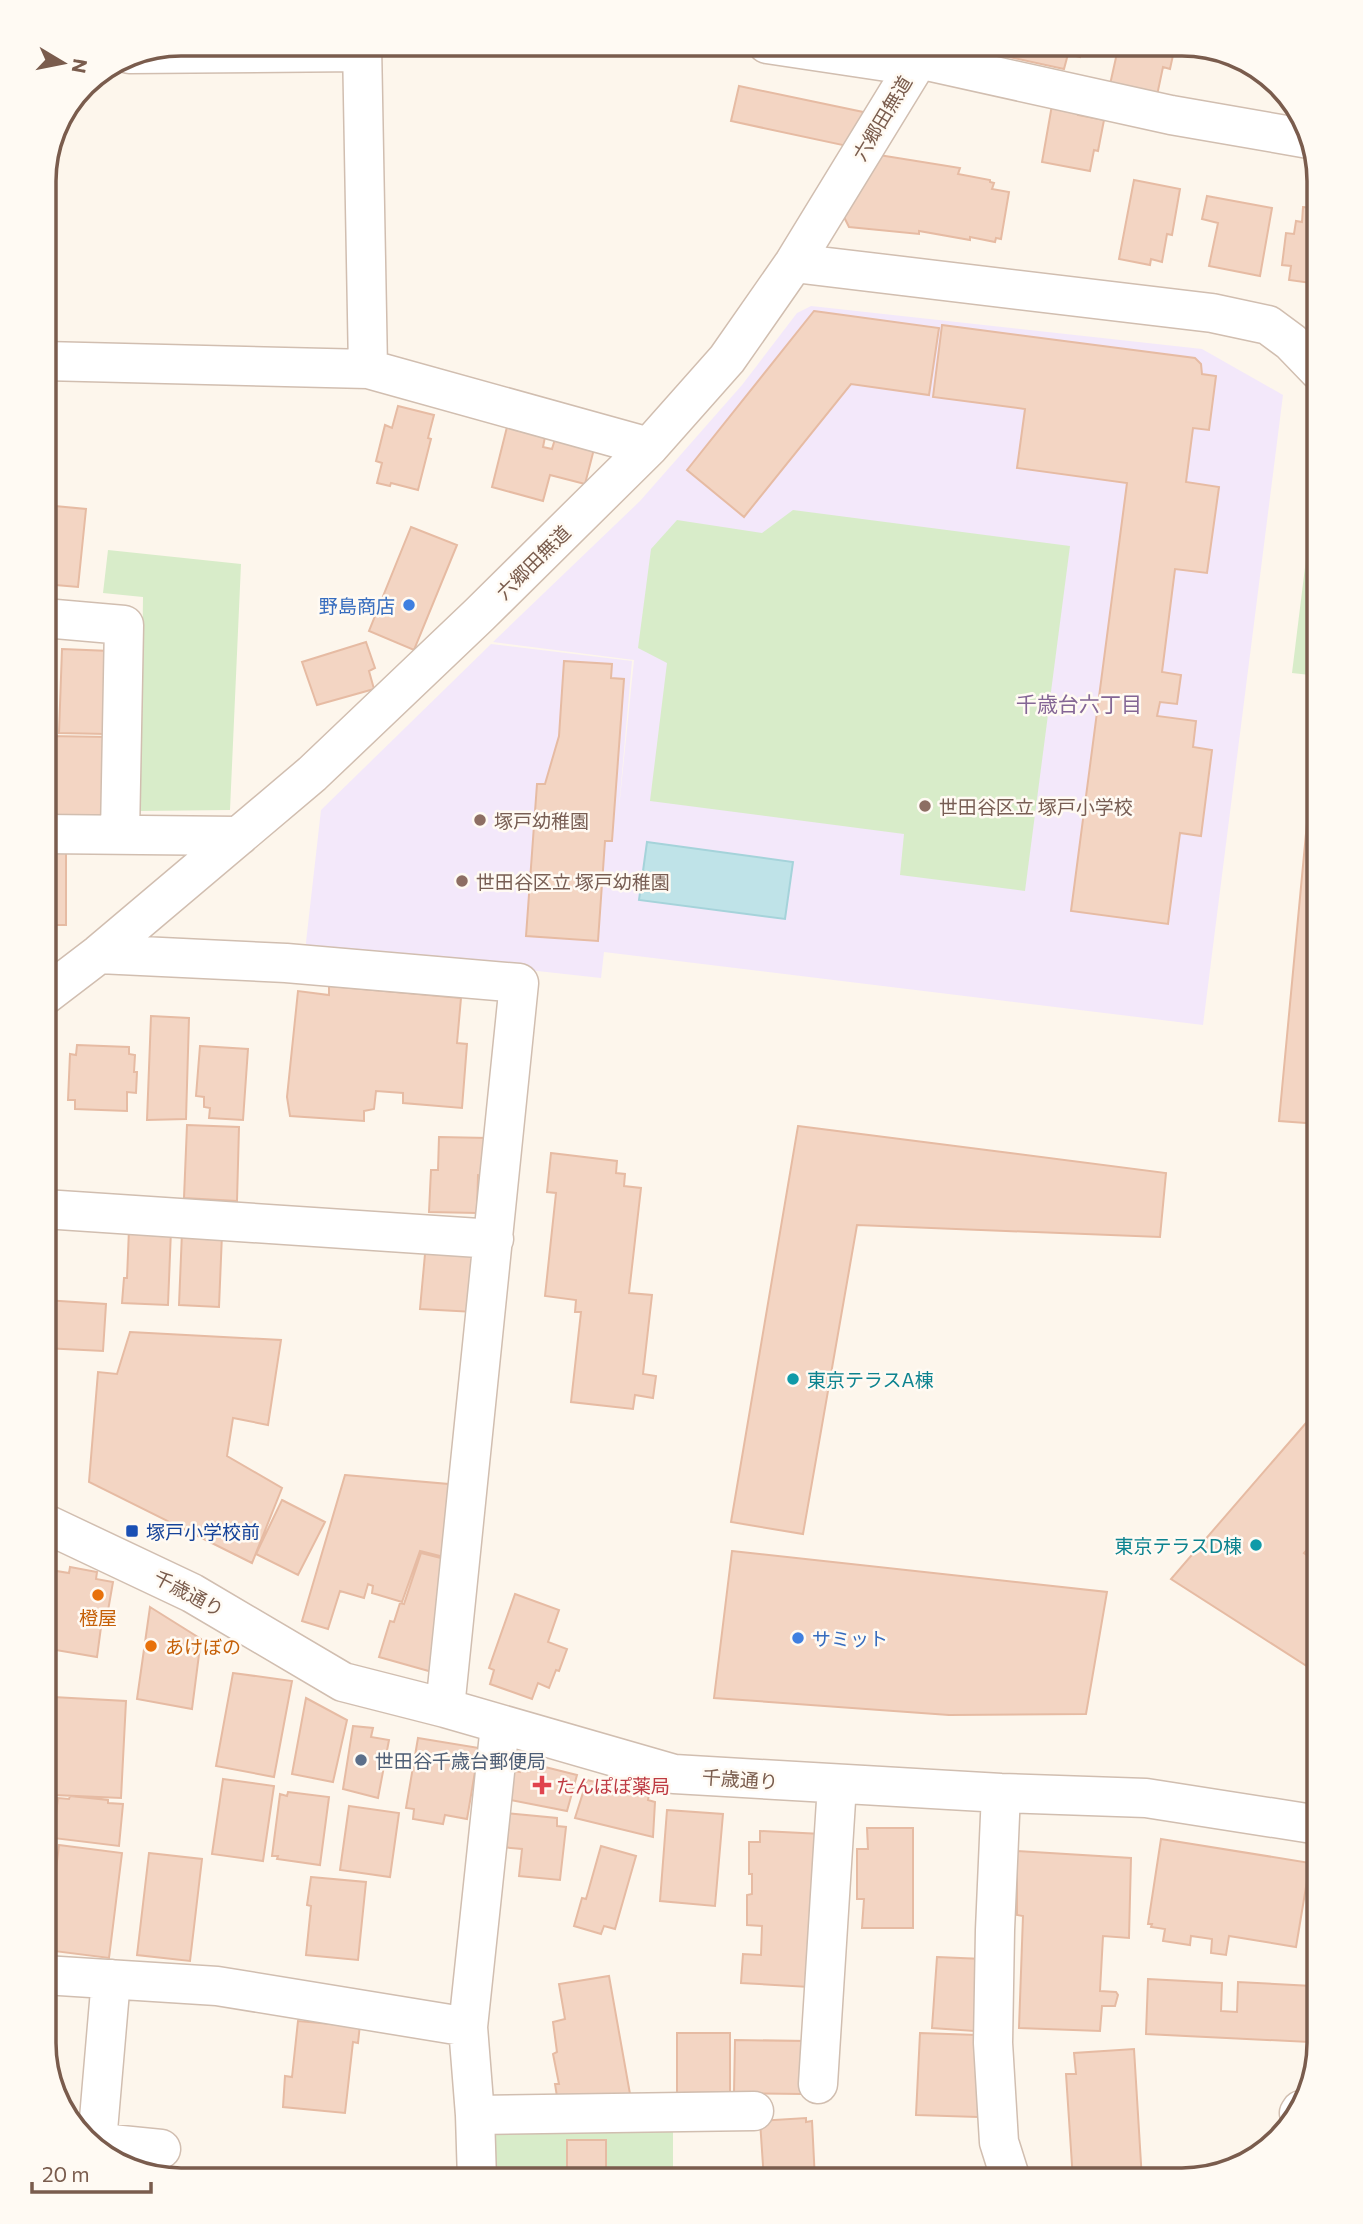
<svg xmlns="http://www.w3.org/2000/svg" width="1363" height="2224" font-family="Commissioner,'Noto Sans JP',sans-serif">
  <style>
    .education { fill: #f3e8fa }
    .green { fill: #d8ecc9 }
    .water { fill: #bfe3e8; stroke: #a5d3da; stroke-width: 2 }
    .building { fill: #f3d5c3; stroke: #e6bba3; stroke-width: 2 }
    .lines { fill: none; stroke-linecap: round; stroke-linejoin: round }
    .minor-casing { stroke: #d1beb0; stroke-width: 41 }
    .minor { stroke: #fff; stroke-width: 38 }
    .shop-dot { fill: #3f7fe0; stroke: #fffaf3; stroke-width: 2.5 }
    .education-dot { fill: #8d6e63; stroke: #fffaf3; stroke-width: 2.5 }
    .culture-dot { fill: #0f9aa8; stroke: #fffaf3; stroke-width: 2.5 }
    .transit-dot { fill: #1a4fb4; stroke: #fffaf3; stroke-width: 2.5 }
    .food-dot { fill: #e8710a; stroke: #fffaf3; stroke-width: 2.5 }
    .service-dot { fill: #5c6f8a; stroke: #fffaf3; stroke-width: 2.5 }
    .health-dot { fill: #e0444e; stroke: #fffaf3; stroke-width: 2.5 }
    .labels { text-anchor: middle; dominant-baseline: central; stroke-width: 5; stroke-linejoin: round; paint-order: stroke }
    .street-label { font-size: 19px; fill: #7a5c4d; stroke: #fffaf3 }
    .shop-label { font-size: 19px; fill: #366cbe; stroke: #fffaf3; text-anchor: end }
    .education-label { font-size: 19px; fill: #785e54; stroke: #fffaf3; text-anchor: start }
    .culture-label { font-size: 19px; fill: #0d838f; stroke: #fffaf3; text-anchor: start }
    .transit-label { font-size: 19px; fill: #164399; stroke: #fffaf3; text-anchor: start }
    .food-label { font-size: 19px; fill: #c56008; stroke: #fffaf3 }
    .service-label { font-size: 19px; fill: #4e5e75; stroke: #fffaf3; text-anchor: start }
    .health-label { font-size: 19px; fill: #be3a42; stroke: #fffaf3; text-anchor: start }
    .neighbourhood-label { font-size: 21px; fill: #846695; stroke: #fffaf3 }
    .rim { fill: none; stroke: #7a5c4d; stroke-width: 3.5 }
  </style>
  <rect width="100%" height="100%" fill="#fdf6ec"/>
  <path class="education" d="M 811,306 L 1202,349 L 1283,395 L 1203,1025 L 604,952 L 601,978 L 510,968 L 305,951 L 321,810 L 491,644 L 632,661 L 618,818 L 634,660 L 493,642 L 640,501 L 742,385 L 797,313 Z"/>
  <path class="green" d="M 1317,470 L 1319,470 L 1319,676 L 1292,673 Z
    M 793,510 L 1070,546 L 1025,891 L 900,875 L 904,834 L 650,801 L 667,663 L 638,648 L 651,549 L 677,520 L 762,533 Z
    M 108,550 L 241,564 L 230,810 L 140,811 L 143,597 L 103,593 Z
    M 496,2129 L 673,2129 L 673,2180 L 493,2180 Z"/>
  <path class="water" d="M 647,842 L 793,862 L 785,919 L 639,900 Z"/>
  <path class="building" d="M 1008,44 L 1083,44 L 1080,57 L 1068,54 L 1064,69 L 1005,56 Z
    M 1119,44 L 1167,44 L 1175,46 L 1170,69 L 1163,67 L 1156,100 L 1109,89 Z
    M 739,86 L 868,113 L 847,146 L 731,121 Z
    M 1052,105 L 1079,110 L 1078,115 L 1104,120 L 1098,151 L 1094,150 L 1090,171 L 1042,162 Z
    M 879,155 L 960,168 L 958,174 L 990,180 L 990,182 L 994,183 L 992,189 L 1009,192 L 1001,239 L 996,238 L 995,242 L 970,237 L 970,240 L 919,231 L 919,234 L 849,227 L 842,213 Z
    M 1134,180 L 1180,189 L 1172,235 L 1167,234 L 1162,262 L 1151,259 L 1150,265 L 1119,259 Z
    M 1207,196 L 1272,208 L 1260,276 L 1209,266 L 1218,223 L 1202,219 Z
    M 1303,207 L 1319,209 L 1319,284 L 1289,280 L 1291,266 L 1282,265 L 1286,233 L 1294,234 L 1296,221 L 1302,222 Z
    M 814,311 L 939,328 L 929,395 L 851,384 L 744,517 L 687,470 Z
    M 942,325 L 1195,358 L 1201,364 L 1202,374 L 1216,376 L 1209,430 L 1193,428 L 1186,482 L 1219,487 L 1207,573 L 1175,569 L 1162,672 L 1181,675 L 1177,704 L 1160,702 L 1157,716 L 1196,721 L 1193,747 L 1212,750 L 1201,836 L 1180,833 L 1168,924 L 1071,911 L 1127,483 L 1017,468 L 1025,409 L 933,397 Z
    M 398,406 L 434,415 L 428,438 L 431,439 L 418,490 L 391,483 L 390,486 L 377,483 L 382,463 L 376,461 L 385,425 L 392,428 Z
    M 507,427 L 545,437 L 543,447 L 552,449 L 555,439 L 594,449 L 585,484 L 550,475 L 543,501 L 492,487 Z
    M 44,505 L 86,509 L 78,587 L 44,584 Z
    M 411,527 L 457,545 L 414,650 L 369,631 Z
    M 366,642 L 375,668 L 369,671 L 374,689 L 317,705 L 302,662 Z
    M 62,649 L 110,651 L 106,734 L 59,733 Z
    M 564,661 L 612,664 L 611,678 L 624,679 L 612,841 L 605,841 L 598,941 L 526,936 L 537,784 L 545,784 L 559,736 Z
    M 47,736 L 111,737 L 109,816 L 47,815 Z
    M 1310,791 L 1319,792 L 1319,1124 L 1279,1121 Z
    M 44,850 L 66,850 L 66,925 L 44,925 Z
    M 329,986 L 461,998 L 457,1043 L 467,1044 L 462,1108 L 403,1103 L 403,1093 L 376,1091 L 374,1109 L 364,1111 L 364,1121 L 290,1116 L 287,1097 L 298,991 L 329,995 Z
    M 151,1016 L 189,1018 L 186,1119 L 147,1120 Z
    M 77,1045 L 129,1047 L 129,1054 L 135,1055 L 134,1072 L 137,1072 L 136,1093 L 127,1092 L 127,1111 L 75,1109 L 75,1100 L 68,1100 L 70,1054 L 76,1055 Z
    M 200,1046 L 248,1049 L 243,1120 L 209,1118 L 210,1108 L 204,1107 L 204,1097 L 196,1096 Z
    M 187,1125 L 239,1127 L 237,1201 L 184,1198 Z
    M 798,1126 L 1166,1173 L 1160,1237 L 857,1225 L 803,1534 L 731,1522 Z
    M 439,1137 L 488,1138 L 487,1176 L 478,1175 L 477,1213 L 429,1212 L 431,1170 L 438,1170 Z
    M 551,1153 L 617,1161 L 616,1173 L 625,1174 L 624,1186 L 641,1188 L 629,1293 L 652,1295 L 643,1374 L 656,1376 L 653,1398 L 635,1395 L 633,1409 L 571,1402 L 581,1312 L 575,1312 L 576,1300 L 545,1296 L 556,1193 L 547,1192 Z
    M 129,1229 L 171,1230 L 168,1305 L 122,1303 L 124,1278 L 127,1278 Z
    M 182,1232 L 222,1234 L 219,1307 L 179,1305 Z
    M 426,1243 L 480,1246 L 474,1312 L 420,1309 Z
    M 44,1300 L 106,1304 L 103,1351 L 44,1348 Z
    M 130,1332 L 281,1340 L 268,1425 L 233,1418 L 227,1456 L 282,1488 L 252,1563 L 89,1482 L 98,1372 L 117,1374 Z
    M 1319,1408 L 1319,1536 L 1304,1553 L 1319,1564 L 1319,1674 L 1171,1579 Z
    M 345,1475 L 460,1485 L 452,1559 L 420,1551 L 402,1602 L 372,1593 L 373,1586 L 368,1584 L 364,1598 L 340,1591 L 328,1629 L 302,1621 Z
    M 282,1500 L 325,1522 L 298,1575 L 256,1554 Z
    M 732,1551 L 1107,1592 L 1086,1714 L 949,1715 L 714,1698 Z
    M 421,1553 L 449,1560 L 432,1672 L 379,1657 L 390,1621 L 394,1622 L 400,1603 L 404,1604 Z
    M 70,1567 L 97,1572 L 96,1579 L 113,1582 L 106,1622 L 93,1620 L 93,1626 L 101,1627 L 97,1657 L 44,1648 L 45,1608 L 44,1608 L 44,1569 L 69,1573 Z
    M 515,1594 L 559,1610 L 548,1642 L 567,1649 L 559,1671 L 556,1670 L 549,1688 L 538,1683 L 532,1699 L 490,1684 L 494,1670 L 489,1668 Z
    M 150,1607 L 201,1639 L 192,1709 L 137,1699 Z
    M 233,1673 L 292,1681 L 274,1777 L 216,1766 Z
    M 53,1697 L 126,1701 L 121,1798 L 54,1795 L 56,1752 L 51,1751 Z
    M 306,1698 L 347,1720 L 333,1782 L 292,1774 Z
    M 353,1726 L 373,1728 L 371,1737 L 389,1740 L 378,1798 L 343,1789 Z
    M 418,1738 L 479,1748 L 467,1819 L 445,1815 L 443,1824 L 413,1819 L 414,1809 L 406,1808 Z
    M 521,1761 L 577,1775 L 567,1811 L 505,1799 L 511,1770 L 520,1772 Z
    M 223,1779 L 274,1786 L 263,1861 L 212,1854 Z
    M 587,1780 L 649,1795 L 648,1800 L 655,1802 L 653,1837 L 575,1818 Z
    M 288,1792 L 329,1797 L 320,1865 L 277,1859 L 278,1856 L 272,1856 L 280,1794 L 287,1796 Z
    M 70,1796 L 108,1800 L 108,1803 L 123,1804 L 119,1846 L 53,1838 L 58,1798 L 69,1799 Z
    M 349,1806 L 399,1813 L 390,1877 L 340,1870 Z
    M 667,1810 L 723,1814 L 715,1906 L 660,1901 Z
    M 505,1813 L 557,1818 L 557,1826 L 566,1827 L 560,1880 L 519,1876 L 522,1849 L 501,1847 Z
    M 867,1828 L 913,1828 L 913,1928 L 862,1928 L 864,1899 L 857,1899 L 857,1849 L 868,1849 Z
    M 760,1831 L 822,1834 L 809,1987 L 741,1983 L 743,1954 L 761,1955 L 762,1926 L 747,1925 L 747,1895 L 752,1894 L 752,1874 L 749,1874 L 749,1842 L 760,1842 Z
    M 1161,1839 L 1310,1863 L 1296,1947 L 1229,1936 L 1226,1955 L 1211,1953 L 1212,1939 L 1191,1936 L 1190,1945 L 1163,1941 L 1165,1929 L 1151,1927 L 1152,1924 L 1148,1924 Z
    M 59,1845 L 122,1853 L 109,1958 L 46,1950 Z
    M 601,1846 L 636,1856 L 615,1929 L 604,1926 L 601,1934 L 574,1926 L 582,1898 L 586,1899 Z
    M 1017,1851 L 1131,1858 L 1129,1938 L 1103,1936 L 1100,1991 L 1116,1992 L 1118,1995 L 1115,2006 L 1102,2006 L 1100,2031 L 1019,2028 L 1023,1916 L 1017,1915 Z
    M 149,1853 L 202,1859 L 190,1961 L 137,1955 Z
    M 311,1877 L 366,1882 L 358,1960 L 306,1955 L 311,1906 L 307,1905 Z
    M 937,1957 L 983,1959 L 974,2031 L 932,2028 Z
    M 609,1976 L 630,2094 L 558,2103 L 555,2084 L 559,2084 L 553,2054 L 557,2052 L 553,2022 L 565,2019 L 559,1984 Z
    M 1148,1979 L 1222,1983 L 1221,2011 L 1237,2012 L 1238,1982 L 1312,1986 L 1309,2042 L 1146,2034 Z
    M 361,2015 L 358,2043 L 353,2042 L 345,2113 L 283,2107 L 285,2076 L 292,2077 L 298,2021 L 331,2024 Z
    M 677,2033 L 730,2033 L 730,2092 L 677,2093 Z
    M 920,2033 L 977,2035 L 980,2071 L 978,2117 L 916,2115 Z
    M 735,2040 L 807,2041 L 803,2062 L 802,2094 L 734,2093 Z
    M 1134,2049 L 1142,2180 L 1073,2180 L 1066,2074 L 1076,2074 L 1074,2053 Z
    M 806,2118 L 806,2122 L 812,2121 L 815,2180 L 764,2180 L 760,2121 Z
    M 567,2140 L 606,2140 L 606,2171 L 649,2171 L 649,2180 L 567,2180 Z"/>
  <g class="lines">
    <defs>
      <path id="minor" d="M 362,44 L 368,369 L 649,447
        M 767,44 L 914,66
        M 129,54 L 362,52
        M 918,59 L 1171,115 L 1309,139
        M 794,263 L 1212,313 L 1268,325 L 1291,342 L 1319,371
        M 44,361 L 368,369
        M 44,618 L 124,625 L 120,834
        M 44,834 L 239,836
        M 99,954 L 286,963 L 519,983 L 445,1708
        M 44,996 L 99,954 L 312,774 L 479,615 L 649,447 L 727,359 L 794,263 L 928,44
        M 44,1209 L 494,1239
        M 44,1523 L 192,1593 L 343,1682 L 445,1708 L 674,1774 L 1001,1793 L 1146,1798 L 1319,1825
        M 1001,1793 L 995,1930 L 993,2043 L 999,2142 L 1011,2180
        M 44,1975 L 217,1986 L 468,2027
        M 818,2084 L 837,1785
        M 1299,2113 L 1301,2110
        M 475,2115 L 754,2111
        M 91,2142 L 161,2149
        M 97,2142 L 111,1979
        M 477,2180 L 475,2115 L 468,2027 L 500,1725"/>
    </defs>
    <use href="#minor" class="minor-casing"/>
    <use href="#minor" class="minor"/>
  </g>
  <g class="shop-dot">
    <circle cx="409" cy="605" r="7"/>
    <circle cx="798" cy="1638" r="7"/>
  </g>
  <g class="education-dot">
    <circle cx="925" cy="806" r="7"/>
    <circle cx="480" cy="820" r="7"/>
    <circle cx="462" cy="881" r="7"/>
  </g>
  <g class="culture-dot">
    <circle cx="793" cy="1379" r="7"/>
    <circle cx="1256" cy="1545" r="7"/>
  </g>
  <rect class="transit-dot" x="125" y="1524" width="14" height="14" rx="3.5"/>
  <g class="food-dot">
    <circle cx="98" cy="1595" r="7"/>
    <circle cx="151" cy="1646" r="7"/>
  </g>
  <circle class="service-dot" cx="361" cy="1760" r="7"/>
  <path class="health-dot" d="M538.5 1774.5h7v7h7v7h-7v7h-7v-7h-7v-7h7z"/>
  <g class="labels">
    <g class="street-label">
      <text transform="translate(882 118) rotate(-59)">六郷田無道</text>
      <text transform="translate(533 562) rotate(-45)">六郷田無道</text>
      <text transform="translate(189 1593) rotate(28)">千歳通り</text>
      <text transform="translate(740 1779) rotate(4)">千歳通り</text>
    </g>
    <g class="shop-label">
      <text x="395" y="605">野島商店</text>
      <text x="812" y="1638" text-anchor="start">サミット</text>
    </g>
    <g class="education-label">
      <text x="939" y="806">世田谷区立 塚戸小学校</text>
      <text x="494" y="820">塚戸幼稚園</text>
      <text x="476" y="881">世田谷区立 塚戸幼稚園</text>
    </g>
    <g class="culture-label">
      <text x="807" y="1379">東京テラスA棟</text>
      <text x="1242" y="1545" text-anchor="end">東京テラスD棟</text>
    </g>
    <g class="transit-label">
      <text x="146" y="1531">塚戸小学校前</text>
    </g>
    <g class="food-label">
      <text x="98" y="1617">橙屋</text>
      <text x="165" y="1646" text-anchor="start">あけぼの</text>
    </g>
    <g class="service-label">
      <text x="375" y="1760">世田谷千歳台郵便局</text>
    </g>
    <g class="health-label">
      <text x="556" y="1785">たんぽぽ薬局</text>
    </g>
    <g class="neighbourhood-label">
      <text x="1079" y="703">千歳台六丁目</text>
    </g>
  </g>
  <path d="M0 0H1363V2224H0ZM181 56H1182A125 125 0 0 1 1307 181V2043A125 125 0 0 1 1182 2168H181A125 125 0 0 1 56 2043V181A125 125 0 0 1 181 56Z" fill="#fffaf3" fill-rule="evenodd"/>
  <path class="rim" d="M181 56H1182A125 125 0 0 1 1307 181V2043A125 125 0 0 1 1182 2168H181A125 125 0 0 1 56 2043V181A125 125 0 0 1 181 56Z"/>
  <g transform="translate(63 63) rotate(100)" stroke="#fffaf3" stroke-width="5" paint-order="stroke">
  <path d="M0-5L12 26L0 18L-12 26Z" fill="#7a5c4d"/>
  <text y="-10" font-size="19" font-weight="bold" text-anchor="middle" fill="#7a5c4d">N</text>
  </g>
  <path d="M32 2182v10h119v-10" fill="none" stroke="#7a5c4d" stroke-width="3.5"/>
  <text x="42" y="2182" font-size="21" fill="#7a5c4d" stroke="#fffaf3" stroke-width="5" paint-order="stroke">20 m</text>
</svg>
